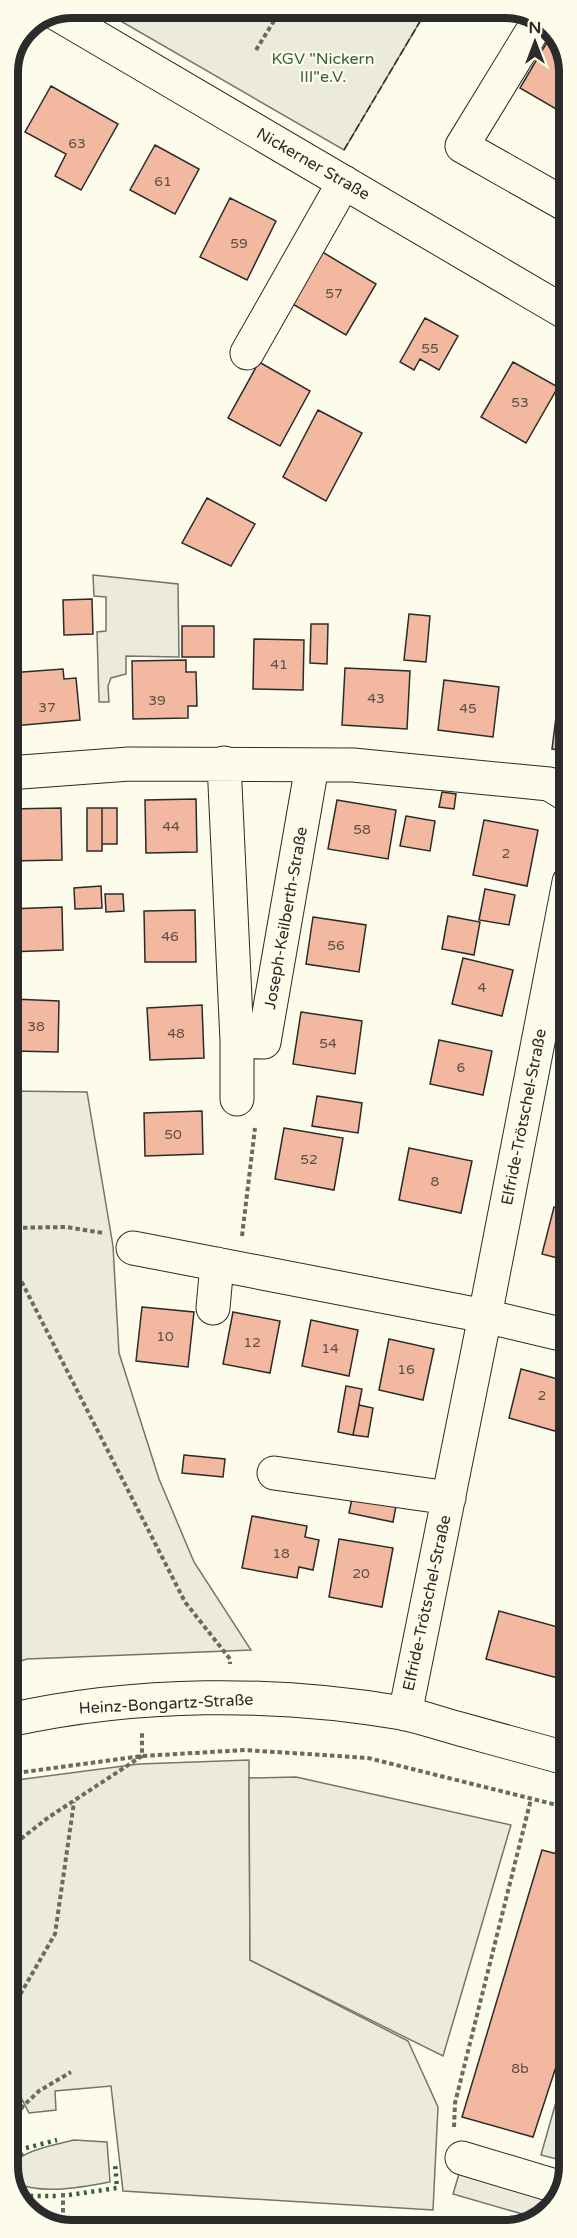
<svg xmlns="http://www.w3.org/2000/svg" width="577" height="2238" font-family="'Varela Round',sans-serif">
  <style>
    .green { fill: #ecebdb; stroke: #74746e; stroke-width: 1.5 }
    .parking { fill: #eceadb; stroke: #74746e; stroke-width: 1.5 }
    .building { fill: #f2b8a0; stroke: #2b2b2b; stroke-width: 1.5 }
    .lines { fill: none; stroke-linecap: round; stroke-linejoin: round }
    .minor-casing { stroke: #2b2b2b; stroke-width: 35 }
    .path { stroke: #6a6964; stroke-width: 4; stroke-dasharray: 4.5 3; stroke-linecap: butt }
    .minor { stroke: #fdfbea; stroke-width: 33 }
    .hedge { stroke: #34623c; stroke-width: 4.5; stroke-dasharray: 3 4.5; stroke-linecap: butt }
    .fence { stroke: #2b2b2b; stroke-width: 1.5; stroke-dasharray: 8 3; stroke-linecap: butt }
    .labels { text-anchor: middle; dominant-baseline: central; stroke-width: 4.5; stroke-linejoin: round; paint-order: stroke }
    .number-label { font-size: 14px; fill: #5d4e48 }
    .park-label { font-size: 16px; fill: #34623c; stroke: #fdfbea }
    .street-label { font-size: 16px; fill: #2b2b2b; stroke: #fdfbea }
    .rim { fill: none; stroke: #2b2b2b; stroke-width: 8 }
  </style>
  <rect width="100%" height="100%" fill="#fdfbea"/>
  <path class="green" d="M 98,8 L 428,8 L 344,150 Z
    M 93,575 L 178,584 L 179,657 L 126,656 L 126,674 L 111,678 L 108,686 L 109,702 L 99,702 L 97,632 L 106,631 L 106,597 L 94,596 Z
    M 8,1091 L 87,1092 L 113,1246 L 119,1353 L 159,1479 L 194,1562 L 251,1650 L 27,1659 L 8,1665 Z
    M 249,1760 L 250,1960 L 408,2041 L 438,2107 L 433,2210 L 123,2191 L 111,2086 L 55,2091 L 56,2110 L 29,2113 L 9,2074 L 9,1781 L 139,1764 Z
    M 569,2056 L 569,2162 L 541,2155 Z
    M 74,2140 L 107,2142 L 110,2182 C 75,2188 44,2195 11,2182 L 9,2166 C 26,2149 51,2146 74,2140 Z"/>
  <path class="parking" d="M 296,1777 L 511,1825 L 443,2056 L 250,1960 L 249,1778 Z
    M 459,2174 L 557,2202 L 536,2218 L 453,2194 Z"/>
  <path class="building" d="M 553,32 L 568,59 L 568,116 L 520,88 Z
    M 51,86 L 118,124 L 81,190 L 55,176 L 66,154 L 25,132 Z
    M 155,145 L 199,169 L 175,214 L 130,190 Z
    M 230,198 L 276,221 L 247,280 L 200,257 Z
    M 314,247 L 376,284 L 346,335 L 284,299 Z
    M 425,318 L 458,336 L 439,370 L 420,359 L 414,370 L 400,362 Z
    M 259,362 L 310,391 L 280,446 L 228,418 Z
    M 513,362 L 558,387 L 526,443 L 481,417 Z
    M 318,410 L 362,433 L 326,501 L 283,477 Z
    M 568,427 L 568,447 L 560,442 Z
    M 207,498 L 255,524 L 231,566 L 182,543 Z
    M 92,599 L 93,634 L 64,635 L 63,600 Z
    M 409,614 L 430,616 L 426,662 L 404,660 Z
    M 311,624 L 328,624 L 327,664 L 310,663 Z
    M 182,626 L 214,626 L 214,657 L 182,657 Z
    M 254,639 L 304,640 L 303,690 L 253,689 Z
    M 186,660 L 186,672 L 196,672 L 197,706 L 188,706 L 188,718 L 133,719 L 132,661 Z
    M 345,668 L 410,671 L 407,729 L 342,725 Z
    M 63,669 L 64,679 L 76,678 L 80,720 L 13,726 L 9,673 Z
    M 444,680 L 499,687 L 493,737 L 438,730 Z
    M 558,701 L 569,702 L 569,751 L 552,749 Z
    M 442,792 L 456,794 L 454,809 L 439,807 Z
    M 196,799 L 197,852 L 146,853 L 145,800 Z
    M 337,800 L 396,810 L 388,859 L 328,849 Z
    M 61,808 L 62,860 L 8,861 L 8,809 Z
    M 87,808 L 102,808 L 102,851 L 87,851 Z
    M 102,808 L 117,808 L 117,844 L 102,844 Z
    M 406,816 L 435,821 L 430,851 L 400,846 Z
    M 484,820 L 538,830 L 527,886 L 473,875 Z
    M 101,886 L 102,908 L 75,909 L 74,888 Z
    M 485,889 L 515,895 L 509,925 L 479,920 Z
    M 105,894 L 123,894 L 124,911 L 106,912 Z
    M 62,907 L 63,950 L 8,952 L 8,909 Z
    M 195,910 L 196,962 L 145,962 L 144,911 Z
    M 448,916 L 480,922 L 474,955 L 442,949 Z
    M 313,917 L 366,925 L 359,972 L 306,964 Z
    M 463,958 L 513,970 L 502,1016 L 452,1004 Z
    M 13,999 L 59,1001 L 58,1052 L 13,1051 Z
    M 202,1005 L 204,1058 L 150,1060 L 147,1008 Z
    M 301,1012 L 362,1021 L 355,1074 L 293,1064 Z
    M 439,1040 L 492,1051 L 483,1095 L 430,1084 Z
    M 317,1096 L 362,1103 L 358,1133 L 312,1126 Z
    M 202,1111 L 203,1154 L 145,1156 L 144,1113 Z
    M 284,1128 L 343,1138 L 334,1190 L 275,1179 Z
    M 409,1148 L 472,1161 L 461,1213 L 399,1200 Z
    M 554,1207 L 569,1210 L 569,1261 L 542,1254 Z
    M 142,1307 L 194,1312 L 188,1367 L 136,1361 Z
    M 233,1312 L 280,1321 L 270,1373 L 223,1364 Z
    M 311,1320 L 358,1330 L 349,1376 L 302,1366 Z
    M 389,1339 L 434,1349 L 423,1400 L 379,1390 Z
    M 521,1369 L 569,1382 L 569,1407 L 562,1433 L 509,1418 Z
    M 346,1386 L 362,1389 L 353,1435 L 338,1432 Z
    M 359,1405 L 373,1408 L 368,1437 L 353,1435 Z
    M 184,1455 L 225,1459 L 223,1477 L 182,1473 Z
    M 352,1498 L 396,1506 L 393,1522 L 349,1513 Z
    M 252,1516 L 307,1526 L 305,1537 L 319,1540 L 313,1570 L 299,1567 L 297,1578 L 242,1568 Z
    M 339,1539 L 393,1548 L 382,1607 L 329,1597 Z
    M 499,1611 L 569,1630 L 569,1681 L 486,1659 Z
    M 542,1850 L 569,1857 L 569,2027 L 533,2137 L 462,2117 Z"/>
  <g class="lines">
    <defs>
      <path id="minor" d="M 57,14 L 568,314
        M 539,20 L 462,146 L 568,206
        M 247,353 L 344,182
        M 224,763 L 237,1041 L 264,1042 L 312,766
        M 8,773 L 129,764 L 353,765 L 549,784 L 569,796
        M 237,1041 L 237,1099
        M 133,1248 L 485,1316 L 569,1336
        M 213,1308 L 217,1264
        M 274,1473 L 449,1498
        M 405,1714 L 485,1316 L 569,882
        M 9,1720 C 136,1692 274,1691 402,1713 C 422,1717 441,1724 460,1729 C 496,1739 533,1749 569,1759
        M 462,2158 L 562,2188"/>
    </defs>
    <use href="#minor" class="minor-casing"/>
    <path class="path" d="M 256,50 L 282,8
      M 8,1228 L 66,1227 L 103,1233
      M 242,1236 L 255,1128
      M 8,1255 L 185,1602 L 230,1659 L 230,1664
      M 9,1774 L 142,1756 L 245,1750 L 368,1758 L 569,1808
      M 9,1848 L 49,1817 L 142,1756 L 142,1733
      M 9,2014 L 55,1934 L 74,1802
      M 9,2079 L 23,2106
      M 454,2127 L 455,2103 L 531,1799
      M 9,2128 L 23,2106 L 39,2091 L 71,2072
      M 9,2142 L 23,2156
      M 63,2193 L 63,2230"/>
    <use href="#minor" class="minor"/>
    <path class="hedge" d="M 26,2148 L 57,2140
      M 9,2156 L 14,2152
      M 16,2191 L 31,2196 L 58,2196
      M 69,2195 L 117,2188 L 115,2163"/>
    <path class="fence" d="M 8,136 L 13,126
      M 344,150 L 428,8"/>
  </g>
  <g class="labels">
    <g class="number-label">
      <text x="77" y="143">63</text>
      <text x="163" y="181">61</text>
      <text x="239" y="243">59</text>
      <text x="334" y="293">57</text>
      <text x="430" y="348">55</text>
      <text x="520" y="402">53</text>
      <text x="279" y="664">41</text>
      <text x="376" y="698">43</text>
      <text x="157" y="700">39</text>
      <text x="47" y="707">37</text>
      <text x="468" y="708">45</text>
      <text x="171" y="826">44</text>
      <text x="362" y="829">58</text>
      <text x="506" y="853">2</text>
      <text x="170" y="936">46</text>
      <text x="336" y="945">56</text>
      <text x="482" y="987">4</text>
      <text x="36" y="1026">38</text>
      <text x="176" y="1033">48</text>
      <text x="328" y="1043">54</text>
      <text x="461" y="1067">6</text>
      <text x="173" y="1134">50</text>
      <text x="309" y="1159">52</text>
      <text x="435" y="1181">8</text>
      <text x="165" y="1336">10</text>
      <text x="252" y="1342">12</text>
      <text x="330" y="1348">14</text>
      <text x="406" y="1369">16</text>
      <text x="542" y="1395">2</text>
      <text x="281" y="1553">18</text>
      <text x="361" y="1573">20</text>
      <text x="520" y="2068">8b</text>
    </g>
    <g class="park-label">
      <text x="323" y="59">KGV "Nickern<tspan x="323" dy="18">III"e.V.</tspan></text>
    </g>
    <g class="street-label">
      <text transform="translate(313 164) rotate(30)">Nickerner Straße</text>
      <text transform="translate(286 918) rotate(-80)">Joseph-Keilberth-Straße</text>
      <text transform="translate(524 1117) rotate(-79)">Elfride-Trötschel-Straße</text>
      <text transform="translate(427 1603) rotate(-78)">Elfride-Trötschel-Straße</text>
      <text transform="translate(166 1704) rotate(-3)">Heinz-Bongartz-Straße</text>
    </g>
  </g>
  <path d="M0 0H577V2238H0ZM72 18H505A54 54 0 0 1 559 72V2166A54 54 0 0 1 505 2220H72A54 54 0 0 1 18 2166V72A54 54 0 0 1 72 18Z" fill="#fdfbea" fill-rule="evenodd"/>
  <path class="rim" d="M72 18H505A54 54 0 0 1 559 72V2166A54 54 0 0 1 505 2220H72A54 54 0 0 1 18 2166V72A54 54 0 0 1 72 18Z"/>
  <g transform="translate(535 42)" stroke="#fdfbea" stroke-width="4.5" paint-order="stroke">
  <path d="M0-4.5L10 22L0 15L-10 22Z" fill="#2b2b2b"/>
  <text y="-9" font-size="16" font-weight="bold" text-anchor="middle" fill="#2b2b2b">N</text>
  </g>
</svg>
